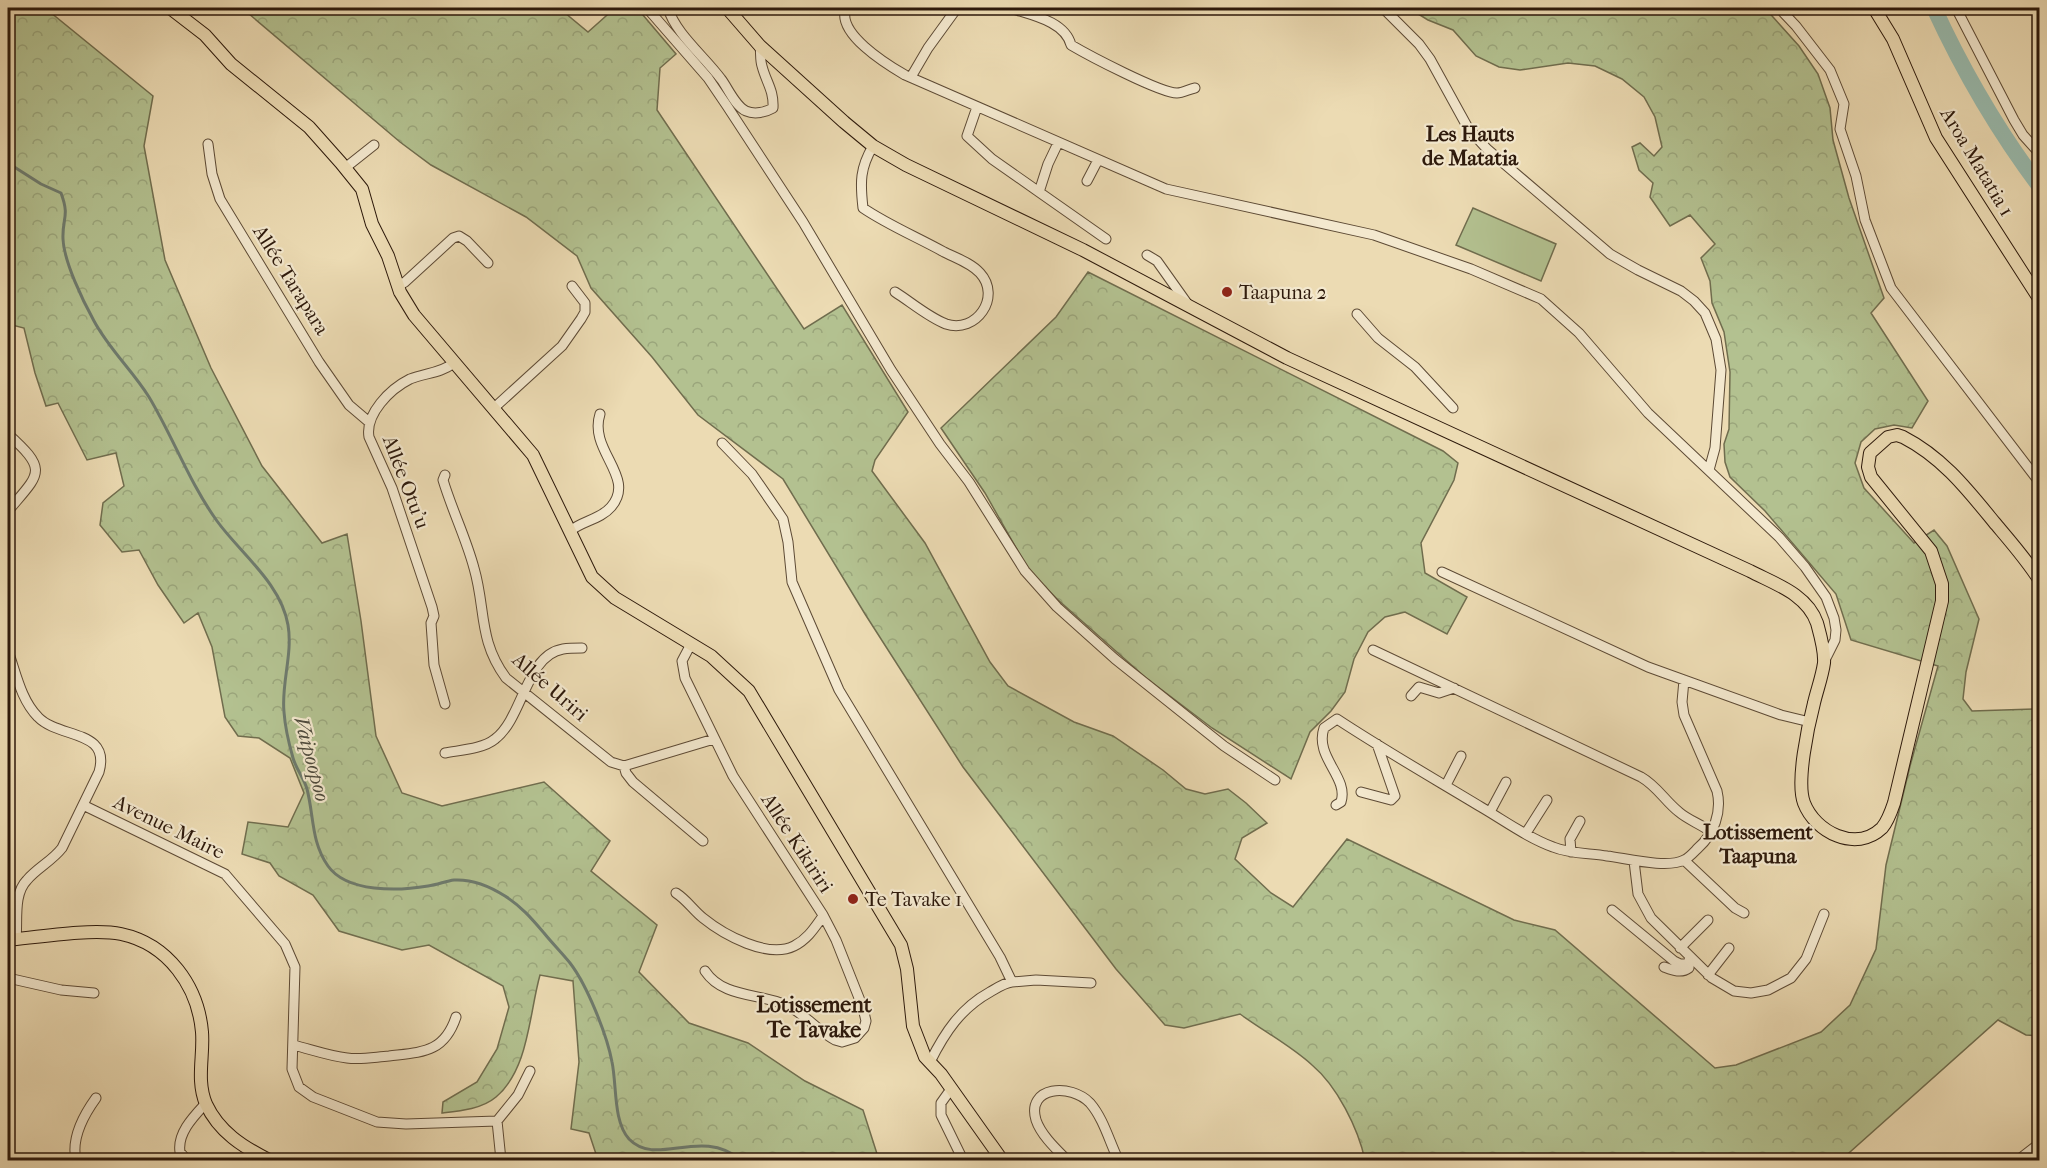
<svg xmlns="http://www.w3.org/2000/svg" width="2047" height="1168" font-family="'IM FELL French Canon',serif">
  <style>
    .grass { fill: #b3c190; stroke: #706d4e; stroke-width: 1.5 }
    .forest { fill: url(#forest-crowns); stroke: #706d4e; stroke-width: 1.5 }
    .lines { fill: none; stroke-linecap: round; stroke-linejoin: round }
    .stream { stroke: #6e7a6d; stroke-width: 3 }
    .river { stroke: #99bbae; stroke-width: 16 }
    .minor-casing { stroke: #5d4a35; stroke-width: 11 }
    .major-casing { stroke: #2d190b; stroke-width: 14 }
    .minor { stroke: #f3e8ce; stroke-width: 9 }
    .major { stroke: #ecdbb3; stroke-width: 12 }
    .poi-dot { fill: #8f2418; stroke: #f3e8ce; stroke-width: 2 }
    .labels { text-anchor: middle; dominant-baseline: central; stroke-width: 4.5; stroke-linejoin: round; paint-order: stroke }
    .street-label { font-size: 20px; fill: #2d190b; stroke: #f3e8ce }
    .poi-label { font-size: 20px; fill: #2d190b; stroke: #f3e8ce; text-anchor: start }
    .neighbourhood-label { font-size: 21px; font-weight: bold; fill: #2d190b; stroke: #f3e8ce }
    .water-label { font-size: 21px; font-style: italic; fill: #4d4a3c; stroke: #f3e8ce }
    .quarter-label { font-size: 22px; font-weight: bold; fill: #2d190b; stroke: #f3e8ce }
  </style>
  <defs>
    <pattern id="forest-crowns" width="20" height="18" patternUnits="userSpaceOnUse" patternTransform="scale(1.5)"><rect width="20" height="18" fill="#b3c190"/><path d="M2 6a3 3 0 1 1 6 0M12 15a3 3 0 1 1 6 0" fill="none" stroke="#9aa57b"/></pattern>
  </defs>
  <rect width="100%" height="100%" fill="#ecdbb3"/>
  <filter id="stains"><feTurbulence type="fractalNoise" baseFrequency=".00333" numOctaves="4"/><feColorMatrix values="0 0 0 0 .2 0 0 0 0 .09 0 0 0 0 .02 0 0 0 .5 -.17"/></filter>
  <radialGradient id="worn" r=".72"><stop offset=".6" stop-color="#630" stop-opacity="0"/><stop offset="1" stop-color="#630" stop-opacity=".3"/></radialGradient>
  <path class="grass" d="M 1473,208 L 1556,244 L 1541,281 L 1456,245 Z"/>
  <path class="forest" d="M 8,8 L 45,8 L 153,96 L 144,146 L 165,260 L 211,368 L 262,466 L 322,543 L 347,534 L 361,621 L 376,736 L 402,793 L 442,806 L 544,782 L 610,841 L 591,871 L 657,925 L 639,972 L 689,1023 L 748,1043 L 805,1081 L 863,1110 L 879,1160 L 598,1160 L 589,1133 L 571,1129 L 579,1062 L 573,981 L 540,975 C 529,1014 529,1069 496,1097 C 482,1109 460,1111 442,1113 L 443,1102 L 477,1082 L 497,1049 L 509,1007 L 503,986 L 429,945 L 402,950 L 339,931 L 313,895 L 279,876 L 270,863 L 242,854 L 248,822 L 288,827 L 304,793 L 290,758 L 259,738 L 238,736 L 225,717 L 212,647 L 198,613 L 184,623 L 158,585 L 139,550 L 122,552 L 100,525 L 103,503 L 124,486 L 116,453 L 87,460 L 58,403 L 46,406 L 35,373 L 24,328 L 8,324 Z
    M 242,8 L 559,8 L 588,32 L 615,8 L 637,8 L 676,54 L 660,68 L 657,110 L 804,329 L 842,305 L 908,412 L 875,460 L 872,471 L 925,543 L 990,662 L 1008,686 L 1074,722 L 1113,736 L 1163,770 L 1186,789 L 1205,794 L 1228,789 L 1246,803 L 1267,823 L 1242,838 L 1235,859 L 1271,893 L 1293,907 L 1347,839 L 1514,920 L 1555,930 L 1715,1068 L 1736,1065 L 1821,1032 L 1850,1005 L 1876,949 L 1886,865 L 1910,766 L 1938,666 L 1851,640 L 1836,594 L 1765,511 L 1730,477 L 1725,462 L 1724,444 L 1729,429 L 1730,372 L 1724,332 L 1712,303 L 1710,281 L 1701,258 L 1715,244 L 1690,215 L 1670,226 L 1650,197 L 1653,183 L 1639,170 L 1632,147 L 1640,143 L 1654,156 L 1662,147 L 1655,117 L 1644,97 L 1622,79 L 1595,66 L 1568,63 L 1520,70 L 1499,67 L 1476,56 L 1453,30 L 1428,20 L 1410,9 L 1765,8 L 1799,46 L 1818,74 L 1830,108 L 1833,140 L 1849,198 L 1884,298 L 1871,313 L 1928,401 L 1912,428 L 1894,425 L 1875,429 L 1861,442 L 1855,463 L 1864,488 L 1914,543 L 1934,530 L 1947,546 L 1979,619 L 1966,672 L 1963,699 L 1972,711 L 2037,709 L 2040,736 L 2039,1036 L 2026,1035 L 1998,1020 L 1841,1160 L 1365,1160 C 1358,1128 1337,1086 1312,1065 C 1290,1045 1263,1031 1240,1014 L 1184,1028 L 1165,1025 L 1116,969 L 963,767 L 865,614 L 783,479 L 698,415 L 652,357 L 591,288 L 577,256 L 526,217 L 431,165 L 400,142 Z
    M 1088,272 L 1443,451 L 1458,463 L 1454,480 L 1421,543 L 1425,573 L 1467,597 L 1447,634 L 1405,612 L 1385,617 L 1368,632 L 1354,659 L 1345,692 L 1331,711 L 1310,732 L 1291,779 L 1212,728 L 1145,677 L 1057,599 L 1028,569 L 985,493 L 941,428 L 1056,317 Z"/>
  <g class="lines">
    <path class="stream" d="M 8,163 L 41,184 L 61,193 C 70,217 62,218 63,239 C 64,262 83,301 94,321 C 109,349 132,370 149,397 C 173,437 189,482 217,521 C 240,553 281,583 288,625 C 293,654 281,684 284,712 C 285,726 289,744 293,758 C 296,769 304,778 307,789 C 314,816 311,842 328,866 C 347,893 399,891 428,886 C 437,885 446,881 454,880 C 472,879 491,887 505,896 C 521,906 532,919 544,933 C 552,943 562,953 570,963 C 587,985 607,1035 612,1062 C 617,1086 613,1121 629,1139 C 657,1168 700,1126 741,1160"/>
    <path class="river" d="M 1934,8 C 1963,71 1998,131 2040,187"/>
    <defs>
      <path id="minor" d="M 647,8 L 708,78 L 727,106 L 803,222 L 891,370 L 940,444 L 969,482 L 1025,571 L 1057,607 L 1115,659 L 1224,746 L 1275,780
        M 668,8 C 675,33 705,57 721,79 C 728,88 735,106 746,111 C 755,115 766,112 773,108 C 774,90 766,82 762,66 C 760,60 761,53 760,46
        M 846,8 C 836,33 886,64 905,75 L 1166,189 L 1374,235 L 1471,269 L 1541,299 L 1579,333 L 1648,413 L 1779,537 L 1805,567 L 1826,597 L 1834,618 L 1836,630 L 1835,640 L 1825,660
        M 1010,8 C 1031,15 1065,21 1071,45 C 1088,55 1160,93 1177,93 C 1183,93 1189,89 1195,88
        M 1383,8 L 1419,44 L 1430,59 L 1468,128 L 1487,149 L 1610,254 L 1638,270 L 1681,291 L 1694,301 L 1705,313 L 1716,339 L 1721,370 L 1715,448 L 1709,470
        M 1779,8 L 1796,26 L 1830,70 L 1844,104 L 1840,129 L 1856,176 L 1865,220 L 1891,288 L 2040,483
        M 1956,8 L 2014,120 L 2023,135 L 2040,154
        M 911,77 L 928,48 L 957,8
        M 977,107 L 967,136 L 992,159 L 1039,192
        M 1058,143 L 1048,164 L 1039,192 L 1106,239
        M 208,144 L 212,174 L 220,199 L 319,362 L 349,405 L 369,422
        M 873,146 C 860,168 860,182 863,208 C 888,225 917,237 944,252 C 956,258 971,263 980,273 C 1002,297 976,334 946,324 C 928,317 911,302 895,292
        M 345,168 L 374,145
        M 1087,181 L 1098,160
        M 1147,255 L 1157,261 L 1189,306
        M 398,286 L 405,282 L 453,238 L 459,236 L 467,241 L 488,263
        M 1357,314 L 1378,338 L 1415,367 L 1453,408
        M 494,408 L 562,346 L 581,319 L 585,312 L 585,303 L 572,286
        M 8,434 C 49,471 40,473 8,511
        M 722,443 L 752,474 L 783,519 L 788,542 L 792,582 L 839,690 L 1000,957 L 1012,982 C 1004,983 997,988 990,992 C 961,1008 945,1032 930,1062
        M 445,475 L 443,480 C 452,510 466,538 474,568 C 486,609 478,640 506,678 L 611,762 L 624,766 L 626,773 L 633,782 L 703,841
        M 570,531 C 582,521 601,519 611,507 C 637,477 588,451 600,414
        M 1442,572 L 1648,667 L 1781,715 L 1810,722
        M 691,644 L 682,661 L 685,678 L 733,776 L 823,915 L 836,940 L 863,1008 L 866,1021 L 864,1028 L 855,1038 L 842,1042 L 835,1040 C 818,1031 804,1013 786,1005 C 759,993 723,998 705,971
        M 1373,650 L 1641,777 C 1657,786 1665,801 1679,812 C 1688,820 1701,824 1711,832
        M 8,651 C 16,673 21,700 38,717 C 59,739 111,729 99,772 L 62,848 C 52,861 37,868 27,880 C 13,894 18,921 16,939
        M 1411,696 L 1419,687 L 1439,693 L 1454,688
        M 445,704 L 434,665 L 431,623 L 434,616 L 432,607 L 392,488 L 369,437 C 365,414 390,389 410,379 C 425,373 441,373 454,363
        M 445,753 C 460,750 483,749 495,739 C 523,718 526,655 563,649 C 569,648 576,648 582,648
        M 624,766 L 714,739
        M 1446,785 L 1461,756
        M 1361,792 L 1391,800 L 1395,796 L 1377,744
        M 83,805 L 225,874 L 285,944 L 295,967 L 292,1069 L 299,1087 L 313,1097 L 377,1122 L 406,1124 L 497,1121 L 501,1160
        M 1336,805 L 1341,802 C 1349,777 1314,757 1324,728 L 1337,719 C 1384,750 1433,778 1481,807 C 1505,821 1528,838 1553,847 C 1570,854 1589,853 1607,856 C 1625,858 1667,869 1684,860 C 1689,858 1694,852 1698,848 C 1714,834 1722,812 1717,791 L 1684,715 L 1682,702 L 1684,680
        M 1490,812 L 1506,782
        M 1526,833 L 1547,800
        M 1571,852 L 1570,839 L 1580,821
        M 1684,860 L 1735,908 L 1744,913
        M 1634,861 L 1638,894 L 1651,918 L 1712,978 L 1734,991 L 1751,993 L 1768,990 L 1791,978 L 1806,959 L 1824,914
        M 676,893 C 687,900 693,910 703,918 C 724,935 768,959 794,946 C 808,939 815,927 823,916
        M 1612,910 L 1674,961 L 1680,964 L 1689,964
        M 1680,948 L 1708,920
        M 1664,967 C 1672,970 1681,974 1689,968 L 1689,960
        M 1708,975 L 1729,948
        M 8,978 L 61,990 L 94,993
        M 1012,982 L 1036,980 L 1091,983
        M 293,1045 C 310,1049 329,1056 347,1058 C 361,1060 375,1057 389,1056 C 422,1052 444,1053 456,1017
        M 951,1089 L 941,1103 L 941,1115 L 963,1160
        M 497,1121 L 518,1095 L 530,1071
        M 76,1160 C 71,1138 83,1116 96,1098
        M 187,1160 L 180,1152 C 177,1133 194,1116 206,1103
        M 1067,1160 C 1056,1149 1041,1135 1036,1120 C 1026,1086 1071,1083 1090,1103 C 1103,1118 1109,1140 1117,1157 L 1120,1160
        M 2018,1160 L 2040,1143"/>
      <path id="major" d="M 170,8 L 205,35 L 231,64 L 309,127 L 341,163 L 362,189 L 372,224 L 388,256 L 400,292 L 414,315 L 533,455 L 592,577 L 615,598 L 711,656 L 749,691 L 901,945 L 907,969 L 913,1026 L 925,1057 L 941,1074 L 1002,1160
        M 727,8 L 760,46 L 844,122 L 873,146 L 906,165 L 1083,250 L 1287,358 L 1750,571 C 1775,584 1807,594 1817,623 C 1820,634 1825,651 1824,663 C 1822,677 1817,690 1814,703 C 1808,726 1796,782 1804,803 C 1815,832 1856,853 1882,828 C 1888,821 1891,812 1894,803 L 1942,601 L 1942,584 L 1931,551 L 1871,477 L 1868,467 L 1870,453 L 1888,437 L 1897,435 L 1903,437 C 1942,457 1967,489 1994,522 C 2010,541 2027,560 2040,581
        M 1874,8 L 1893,39 L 1936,138 L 2040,300
        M 8,940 C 38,937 93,928 121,934 C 168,944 198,986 202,1032 C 204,1056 196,1080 206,1104 C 219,1132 243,1147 269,1160"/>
    </defs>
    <use href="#minor" class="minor-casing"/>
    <use href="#major" class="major-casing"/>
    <use href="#minor" class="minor"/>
    <use href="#major" class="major"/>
  </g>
  <g class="poi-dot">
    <circle cx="1227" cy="292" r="6"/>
    <circle cx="853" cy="899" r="6"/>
  </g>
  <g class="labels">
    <g class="street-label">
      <text transform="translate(1977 162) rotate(59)">Aroa Matatia 1</text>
      <text transform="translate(291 280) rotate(58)">Allée Tarapara</text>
      <text transform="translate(406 482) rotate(69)">Allée Otu'u</text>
      <text transform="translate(550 687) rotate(41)">Allée Uriri</text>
      <text transform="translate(169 827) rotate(26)">Avenue Maire</text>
      <text transform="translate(797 843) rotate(57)">Allée Kikiriri</text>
    </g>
    <g class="poi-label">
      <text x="1239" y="292">Taapuna 2</text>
      <text x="865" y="899">Te Tavake 1</text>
    </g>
    <g class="neighbourhood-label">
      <text x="1470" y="134">Les Hauts<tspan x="1470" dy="24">de Matatia</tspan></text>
      <text x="1758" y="832">Lotissement<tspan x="1758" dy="24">Taapuna</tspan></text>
    </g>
    <g class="water-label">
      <text transform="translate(312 759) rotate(75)">Vaipoopoo</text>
    </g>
    <g class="quarter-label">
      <text x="814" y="1005">Lotissement<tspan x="814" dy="25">Te Tavake</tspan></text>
    </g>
  </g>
  <rect width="2047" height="1168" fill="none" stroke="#ecdbb3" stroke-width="30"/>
  <rect x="9" y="9" width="2029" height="1150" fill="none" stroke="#2d190b" stroke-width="3"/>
  <rect x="15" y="15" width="2017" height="1138" fill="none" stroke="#2d190b" stroke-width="1.5"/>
  <rect width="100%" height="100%" filter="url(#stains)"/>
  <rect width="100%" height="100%" fill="url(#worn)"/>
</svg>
